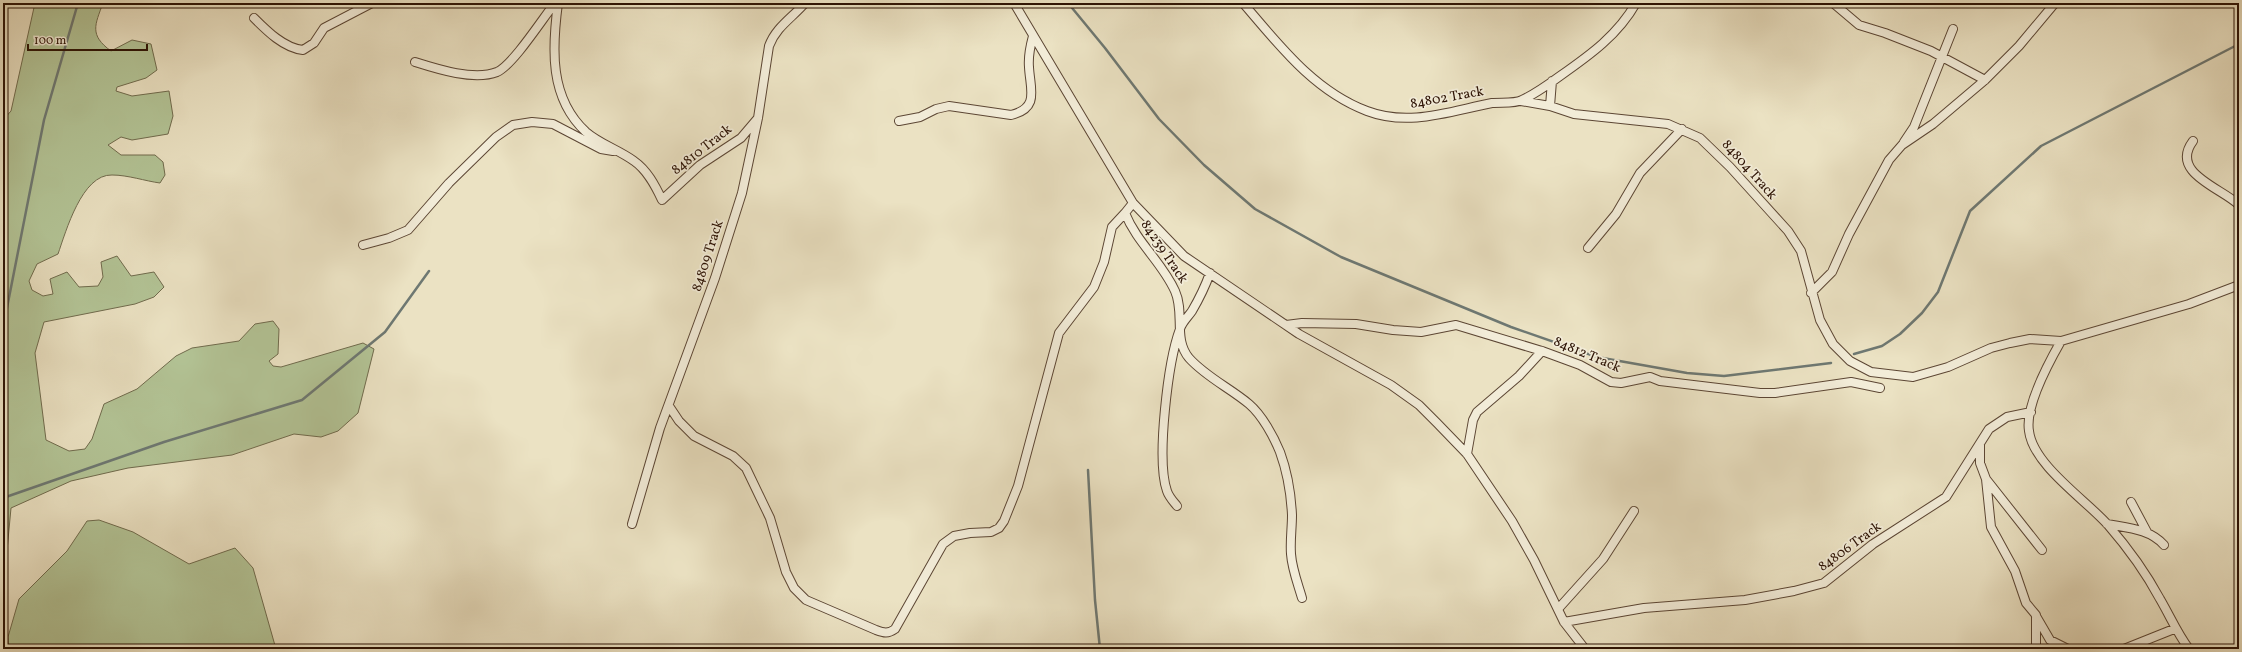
<svg xmlns="http://www.w3.org/2000/svg" width="2242" height="652" font-family="Vollkorn,serif">
  <style>
    .green { fill: #b3c496; stroke: #706b4d }
    .lines { fill: none; stroke-linecap: round; stroke-linejoin: round }
    .stream { stroke: #6e7872; stroke-width: 2.5 }
    .minor-casing { stroke: #5c4634; stroke-width: 10 }
    .minor { stroke: #f2ecd8; stroke-width: 8 }
    .labels { text-anchor: middle; dominant-baseline: central; stroke-width: 3.5; stroke-linejoin: round; paint-order: stroke }
    .street-label { font-size: 14px; fill: #2c1204; stroke: #f2ecd8 }
  </style>
  <rect width="100%" height="100%" fill="#ebe2c3"/>
  <filter id="stains"><feTurbulence type="fractalNoise" baseFrequency=".005" numOctaves="4"/><feColorMatrix values="0 0 0 0 .2 0 0 0 0 .09 0 0 0 0 .02 0 0 0 .5 -.17"/></filter>
  <radialGradient id="worn" r=".72"><stop offset=".6" stop-color="#630" stop-opacity="0"/><stop offset="1" stop-color="#630" stop-opacity=".3"/></radialGradient>
  <path class="green" d="M 35,3 L 103,3 C 95,25 89,35 111,51 L 132,40 L 151,44 L 157,70 L 146,78 L 117,87 L 116,91 L 132,96 L 169,91 L 173,116 L 168,134 L 132,140 L 121,137 L 108,145 L 121,155 L 155,155 L 163,162 L 165,175 L 160,183 C 145,181 128,175 112,175 C 82,174 66,231 58,254 L 37,264 L 29,281 L 32,290 L 43,296 L 53,294 L 50,279 L 67,272 L 79,287 L 98,286 L 103,277 L 101,262 L 117,256 L 131,276 L 154,272 L 164,287 L 154,297 L 135,304 L 44,322 L 35,353 L 46,440 L 69,451 L 85,449 L 92,439 L 104,404 L 137,389 L 176,356 L 192,348 L 239,341 L 255,324 L 273,321 L 279,329 L 278,354 L 269,361 L 273,366 L 281,367 L 363,343 L 374,349 L 358,413 L 338,431 L 321,437 L 294,434 L 232,455 L 128,468 L 71,481 L 11,508 L 5,572 L 3,575 L 3,120 L 11,111 Z
    M 99,520 L 133,532 L 189,564 L 235,548 L 253,568 L 276,649 L 9,649 L 8,637 L 19,599 L 67,551 L 87,521 Z"/>
  <g class="lines">
    <path class="stream" d="M 1068,3 L 1105,48 L 1159,119 L 1204,165 L 1255,209 L 1341,257 L 1511,327 L 1597,357 L 1687,373 L 1724,376 L 1831,363
      M 3,328 L 44,120 L 78,3
      M 1854,354 L 1882,346 L 1900,334 L 1922,313 L 1938,292 L 1970,211 L 2041,146 L 2239,44
      M 1088,470 L 1095,600 L 1100,649
      M 3,498 L 164,442 L 302,400 L 385,332 L 429,271"/>
    <defs>
      <path id="minor" d="M 558,3 C 552,48 549,98 586,132 C 600,144 619,150 634,161 C 647,170 655,185 662,200 L 700,165 L 741,138 L 758,118
        M 1014,3 L 1133,203 L 1184,256 L 1299,334 L 1391,385 L 1419,405 L 1437,423 L 1467,454 L 1512,521 L 1534,560 L 1564,622 L 1585,649
        M 1243,3 C 1279,45 1314,91 1367,111 C 1409,127 1450,111 1492,103 C 1501,102 1514,104 1522,100 C 1535,94 1549,84 1560,76 C 1590,55 1618,35 1636,3
        M 1833,3 L 1859,25 L 1885,33 L 1931,51 L 1985,80
        M 254,18 C 267,31 284,48 303,50 L 314,43 L 324,28 L 372,3
        M 415,62 C 437,69 474,81 497,72 C 513,65 543,18 555,3
        M 1521,101 L 1550,106 L 1574,114 L 1668,124 L 1700,138 L 1730,167 L 1788,231 L 1801,251 L 1820,320 L 1833,344 L 1850,361 L 1871,372 L 1913,377 L 1948,367 L 1991,348 L 2010,343 L 2030,339 L 2061,341
        M 1550,106 L 1552,81
        M 899,121 L 920,117 L 936,109 L 949,106 L 1011,115 C 1040,108 1030,89 1029,67 C 1028,56 1030,47 1033,36
        M 2193,141 C 2169,173 2222,188 2239,205
        M 1904,142 L 1914,127 L 1953,29
        M 1133,203 L 1125,213 C 1137,243 1162,262 1175,291 C 1185,313 1173,339 1189,358 C 1206,377 1230,388 1249,404 C 1262,415 1274,437 1280,452 C 1287,471 1291,495 1292,515 C 1292,528 1290,541 1291,554 C 1292,569 1298,584 1302,598
        M 363,245 L 389,238 L 408,230 L 449,183 L 496,137 L 513,125 L 532,122 L 553,124 L 601,149 L 613,151
        M 1588,248 L 1616,214 L 1640,173 L 1682,129
        M 1811,293 L 1832,272 L 1849,234 L 1889,160 L 1902,145 L 1933,124 L 1985,80 L 2019,46 L 2055,3
        M 1286,325 L 1302,323 L 1356,324 L 1393,330 L 1421,332 L 1456,325 L 1542,351 L 1580,365 L 1611,382 L 1621,383 L 1650,377 L 1660,381 L 1760,393 L 1775,393 L 1851,382 L 1880,388
        M 669,406 L 679,421 L 694,436 L 733,456 L 746,468 L 770,518 L 786,572 L 794,588 L 806,600 L 876,630 C 884,633 888,634 895,629 L 943,544 L 954,536 L 970,533 L 991,532 L 999,528 L 1004,521 L 1018,486 L 1059,333 L 1094,287 L 1104,262 L 1112,227 L 1125,213
        M 1980,444 L 1980,463 L 1986,479 L 2042,550
        M 1467,454 L 1473,420 L 1477,412 L 1519,376 L 1542,351
        M 1986,479 L 1991,527 L 2015,571 L 2026,603 L 2036,615 L 2036,649
        M 2131,502 L 2147,532
        M 1177,506 C 1173,501 1169,497 1167,491 C 1156,460 1168,361 1180,329 C 1182,322 1188,317 1192,311 C 1199,299 1205,287 1210,273
        M 632,524 L 660,428 L 715,278 L 742,193 L 758,118 L 769,46 C 776,27 792,18 805,3
        M 2107,524 C 2128,528 2150,529 2164,545
        M 1558,609 L 1603,559 L 1634,511
        M 2036,616 L 2050,640 L 2068,649
        M 1564,622 L 1644,608 L 1745,600 L 1794,591 L 1824,583 L 1873,544 L 1946,497 L 1989,429 L 2007,417 L 2031,412
        M 2124,649 L 2174,629
        M 2189,649 C 2177,633 2170,616 2160,599 C 2146,573 2128,548 2108,525 C 2086,500 2033,465 2029,431 C 2025,407 2049,362 2061,341 L 2189,304 L 2239,285"/>
    </defs>
    <use href="#minor" class="minor-casing"/>
    <use href="#minor" class="minor"/>
  </g>
  <g class="labels">
    <g class="street-label">
      <text transform="translate(1447 98) rotate(-10)">84802 Track</text>
      <text transform="translate(702 150) rotate(-38)">84810 Track</text>
      <text transform="translate(1749 170) rotate(48)">84804 Track</text>
      <text transform="translate(1164 252) rotate(56)">84239 Track</text>
      <text transform="translate(708 256) rotate(-72)">84809 Track</text>
      <text transform="translate(1587 355) rotate(23)">84812 Track</text>
      <text transform="translate(1850 547) rotate(-36)">84806 Track</text>
    </g>
  </g>
  <rect width="2242" height="652" fill="none" stroke="#ebe2c3" stroke-width="16"/>
  <rect x="4" y="4" width="2234" height="644" fill="none" stroke="#2c1204" stroke-width="2"/>
  <rect x="8" y="8" width="2226" height="636" fill="none" stroke="#2c1204"/>
  <path d="M28 44v6h119v-6" fill="none" stroke="#2c1204" stroke-width="2"/>
  <text x="34" y="44" font-size="12" fill="#2c1204" stroke="#f2ecd8" stroke-width="3" paint-order="stroke">100 m</text>
  <rect width="100%" height="100%" filter="url(#stains)"/>
  <rect width="100%" height="100%" fill="url(#worn)"/>
</svg>
